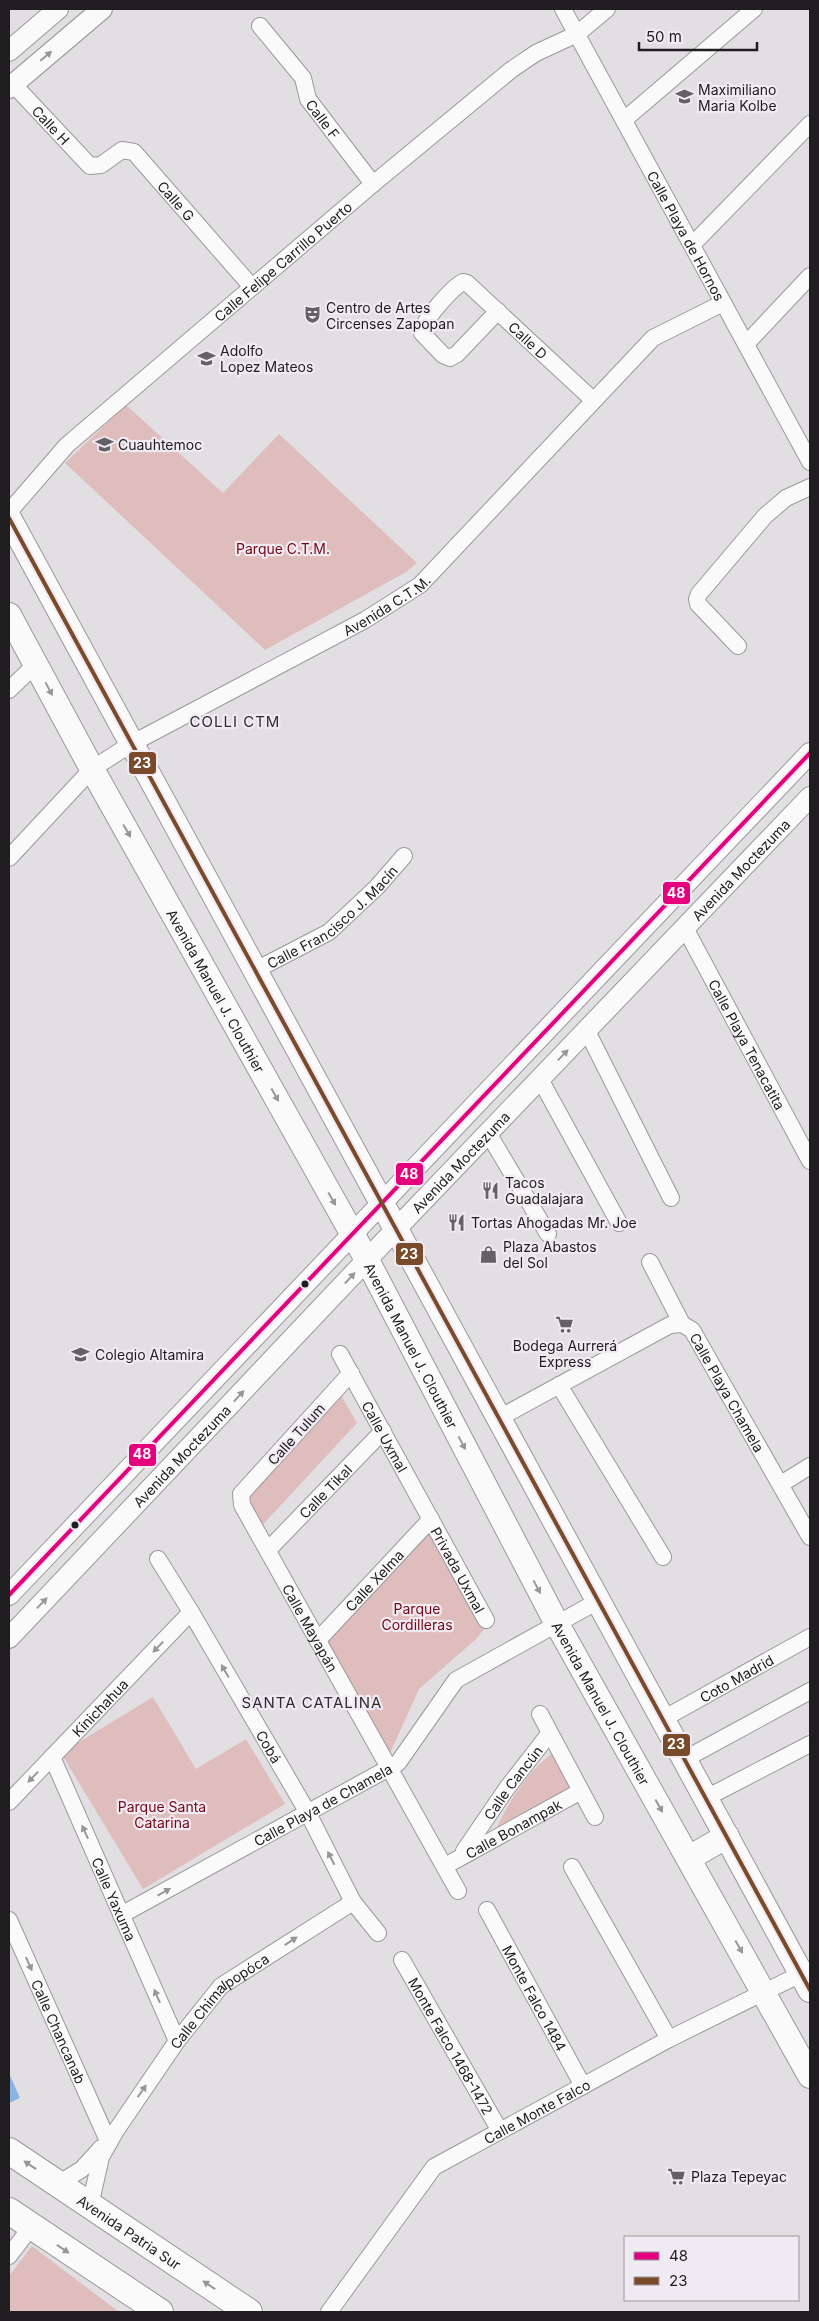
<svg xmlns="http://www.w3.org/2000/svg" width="819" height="2321" font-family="Inter,sans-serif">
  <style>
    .green { fill: #dfbdbc }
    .water { fill: #8bb4e0 }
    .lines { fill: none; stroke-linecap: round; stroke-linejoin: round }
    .minor-casing { stroke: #9a989b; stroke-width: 18 }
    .tertiary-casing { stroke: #9a989b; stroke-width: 22 }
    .secondary-casing { stroke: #9a989b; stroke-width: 26 }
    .primary-casing { stroke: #9a989b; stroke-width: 28 }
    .minor { stroke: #fbfafb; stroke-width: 16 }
    .tertiary { stroke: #fbfafb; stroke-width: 20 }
    .secondary { stroke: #fbfafb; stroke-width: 24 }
    .primary { stroke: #fbfafb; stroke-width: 26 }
    .bus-1-casing { stroke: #f0eaf2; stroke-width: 8 }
    .bus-2-casing { stroke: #f0eaf2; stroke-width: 8 }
    .bus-1 { stroke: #e5007d; stroke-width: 4 }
    .bus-2 { stroke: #7a4b2a; stroke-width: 4 }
    .oneway { fill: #989798 }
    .bus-dot { fill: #1f1d1f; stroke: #f0eaf2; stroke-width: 2 }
    .labels { text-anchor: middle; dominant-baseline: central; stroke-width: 4.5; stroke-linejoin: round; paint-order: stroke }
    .poi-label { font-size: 14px; fill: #1f1d1f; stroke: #f0eaf2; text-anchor: start }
    .street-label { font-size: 14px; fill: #1f1d1f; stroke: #f0eaf2 }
    .park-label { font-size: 14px; fill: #750815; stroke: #f0eaf2 }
    .neighbourhood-label { font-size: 15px; letter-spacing: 1px; fill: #302c32; stroke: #f0eaf2 }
    .line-badge { stroke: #f0eaf2; stroke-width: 2 }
    .badge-label { font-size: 14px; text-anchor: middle; font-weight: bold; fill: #fff }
  </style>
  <rect width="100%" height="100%" fill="#e2dfe3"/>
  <path class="green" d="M 126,405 L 223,493 L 279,434 L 417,563 L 406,572 L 265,650 L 65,463 Z
    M 337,1388 L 357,1423 L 257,1531 L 242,1490 Z
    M 431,1519 L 486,1627 L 475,1640 L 419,1689 L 386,1762 L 318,1640 Z
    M 153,1697 L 196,1769 L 246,1739 L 285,1804 L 143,1889 L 61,1753 Z
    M 554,1752 L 575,1788 L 497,1827 C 511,1798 528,1771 554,1752 Z
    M 32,2246 L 119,2312 L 9,2312 L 9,2276 Z"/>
  <path class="water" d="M 9,2073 L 20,2098 L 9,2103 Z"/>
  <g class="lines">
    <defs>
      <g id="minor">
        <path id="s1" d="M 563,9 L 810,462"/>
        <path id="s2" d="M 260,26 L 303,78 L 308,99 L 373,184"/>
        <path id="s3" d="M 13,84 L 90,166 L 101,165 L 122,150 L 134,152 L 252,287"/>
        <path d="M 624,120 L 754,9"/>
        <path d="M 692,245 L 810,124"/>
        <path id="s4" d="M 498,311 L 457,354 L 450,358 L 443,355 L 422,333 C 420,323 453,287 463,282 L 467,283 L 593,400"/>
        <path d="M 746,344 L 810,276"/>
        <path id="s5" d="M 9,512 L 67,445 L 373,184 L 511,70 L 536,53 L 577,34 L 607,9"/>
        <path d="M 738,646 L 698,604 L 697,599 L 699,594 L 765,516 L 786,498 L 810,487"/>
        <path d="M 9,690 L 36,664"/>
        <path id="s6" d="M 9,858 L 92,769 L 131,744 L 365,620 L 420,585 L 653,338 L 723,303"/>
        <path id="s7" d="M 685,928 L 810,1161"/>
        <path id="s8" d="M 254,971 L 329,932 L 377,887 L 404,856"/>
        <path d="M 587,1031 L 671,1198"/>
        <path d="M 540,1079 L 619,1223"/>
        <path d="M 488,1133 L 548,1234"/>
        <path d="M 650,1262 L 682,1324"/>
        <path id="s9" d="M 340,1354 L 486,1620"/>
        <path id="s10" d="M 351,1373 L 241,1494 L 242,1505 L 458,1891"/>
        <path d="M 559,1385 L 663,1557"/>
        <path id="s11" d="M 499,1418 L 670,1325 L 682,1324 L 692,1330 L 810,1537"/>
        <path d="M 781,1484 L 810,1466"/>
        <path id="s12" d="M 268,1550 L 383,1431"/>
        <path id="s13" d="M 158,1559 L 191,1612 L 308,1813 L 353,1902 L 378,1933"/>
        <path id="s14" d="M 318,1640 L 431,1519"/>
        <path d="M 540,1714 L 595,1817"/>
        <path id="s15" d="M 663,1719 L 810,1637"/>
        <path id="s16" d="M 52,1757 L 177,2041"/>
        <path d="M 685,1759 L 810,1691"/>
        <path d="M 706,1798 L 810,1744"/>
        <path id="s17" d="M 9,1802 L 191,1612"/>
        <path id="s18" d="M 464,1851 L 507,1788 L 549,1734"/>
        <path id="s19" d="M 445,1866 L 581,1791"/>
        <path d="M 572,1867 L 669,2039"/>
        <path id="s20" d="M 487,1910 L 583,2086"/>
        <path id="s21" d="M 121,1915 L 398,1763 L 456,1680 L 598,1601"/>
        <path id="s22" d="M 9,1920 L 109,2143"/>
        <path id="s23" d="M 402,1960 L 500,2131"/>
        <path d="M 58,2184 L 82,2169 L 101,2148"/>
        <path id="s24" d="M 90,2206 L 101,2157 L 115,2132 L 177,2041 L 221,1986 L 353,1902"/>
        <path d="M 9,2256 L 31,2227"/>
        <path id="s25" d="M 329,2312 L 434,2167 L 669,2039 L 809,1970"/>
      </g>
      <g id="tertiary">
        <path d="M 9,51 L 58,9"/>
        <path d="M 9,88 L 102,9"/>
        <path d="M 9,1595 L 810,753"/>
        <path id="s26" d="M 9,1638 L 396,1229 L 810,797"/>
      </g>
      <g id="secondary">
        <path d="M 9,518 L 810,1990"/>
        <path id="s27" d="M 9,615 L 92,769 L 367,1260 L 557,1624 L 810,2076"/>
        <path d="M 689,1858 L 727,1836"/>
      </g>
      <g id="primary">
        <path id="s28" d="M 9,2151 L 249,2312"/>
        <path d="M 9,2211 L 160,2312"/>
      </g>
    </defs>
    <use href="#minor" class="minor-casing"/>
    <use href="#tertiary" class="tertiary-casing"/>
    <use href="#secondary" class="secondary-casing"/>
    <use href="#primary" class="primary-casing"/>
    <use href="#minor" class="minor"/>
    <use href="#tertiary" class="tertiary"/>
    <use href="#secondary" class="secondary"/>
    <use href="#primary" class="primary"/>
    <defs>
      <path id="bus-1" d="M 9,1595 L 810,753"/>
      <path id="bus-2" d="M 9,518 L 810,1990"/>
    </defs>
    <use href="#bus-1" class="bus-1-casing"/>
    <use href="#bus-2" class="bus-2-casing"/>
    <use href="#bus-1" class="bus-1"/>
    <use href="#bus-2" class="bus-2"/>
  </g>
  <defs><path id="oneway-solid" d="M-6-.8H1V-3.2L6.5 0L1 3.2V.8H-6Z" transform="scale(1.25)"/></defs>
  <g class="oneway">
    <use href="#oneway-solid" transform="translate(46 56) rotate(-40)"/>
    <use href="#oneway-solid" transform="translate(49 689) rotate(62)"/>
    <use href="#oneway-solid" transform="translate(127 831) rotate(60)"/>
    <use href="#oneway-solid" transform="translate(563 1055) rotate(-46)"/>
    <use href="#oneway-solid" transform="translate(275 1095) rotate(61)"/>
    <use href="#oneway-solid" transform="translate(332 1199) rotate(61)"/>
    <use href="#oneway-solid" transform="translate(350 1278) rotate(-47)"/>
    <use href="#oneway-solid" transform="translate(239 1396) rotate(-47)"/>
    <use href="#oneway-solid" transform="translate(462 1443) rotate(62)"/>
    <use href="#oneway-solid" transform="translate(537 1587) rotate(62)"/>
    <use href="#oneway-solid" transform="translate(42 1603) rotate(-46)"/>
    <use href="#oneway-solid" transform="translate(158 1647) rotate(134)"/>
    <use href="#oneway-solid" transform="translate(225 1671) rotate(-120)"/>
    <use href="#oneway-solid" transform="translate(33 1777) rotate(134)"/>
    <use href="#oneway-solid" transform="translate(659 1806) rotate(61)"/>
    <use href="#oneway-solid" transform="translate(85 1832) rotate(-114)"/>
    <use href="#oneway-solid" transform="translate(331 1858) rotate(-117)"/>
    <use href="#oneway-solid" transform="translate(164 1892) rotate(-29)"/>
    <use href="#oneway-solid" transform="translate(291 1941) rotate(-33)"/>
    <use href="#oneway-solid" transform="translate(739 1947) rotate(61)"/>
    <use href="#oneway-solid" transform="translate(29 1964) rotate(66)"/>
    <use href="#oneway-solid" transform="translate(157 1996) rotate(-114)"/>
    <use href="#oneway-solid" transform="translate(142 2091) rotate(-55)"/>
    <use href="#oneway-solid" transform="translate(30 2165) rotate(-146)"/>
    <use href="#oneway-solid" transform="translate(63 2249) rotate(34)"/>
    <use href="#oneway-solid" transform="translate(209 2285) rotate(-146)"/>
  </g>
  <defs>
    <symbol id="school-bare" viewBox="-9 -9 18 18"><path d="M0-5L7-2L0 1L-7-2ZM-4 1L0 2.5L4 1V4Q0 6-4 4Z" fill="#636164" stroke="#f0eaf2" stroke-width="2.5" paint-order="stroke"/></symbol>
    <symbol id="theatre-bare" viewBox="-9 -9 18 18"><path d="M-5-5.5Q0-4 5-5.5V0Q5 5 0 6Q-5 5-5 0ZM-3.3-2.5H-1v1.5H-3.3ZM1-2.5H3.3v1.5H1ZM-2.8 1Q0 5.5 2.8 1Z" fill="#636164" stroke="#f0eaf2" stroke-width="2.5" paint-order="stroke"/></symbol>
    <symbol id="restaurant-bare" viewBox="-9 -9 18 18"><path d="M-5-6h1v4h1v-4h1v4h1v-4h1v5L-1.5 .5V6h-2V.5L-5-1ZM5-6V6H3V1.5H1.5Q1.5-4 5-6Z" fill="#636164" stroke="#f0eaf2" stroke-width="2.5" paint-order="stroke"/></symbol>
    <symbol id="shop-bare" viewBox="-9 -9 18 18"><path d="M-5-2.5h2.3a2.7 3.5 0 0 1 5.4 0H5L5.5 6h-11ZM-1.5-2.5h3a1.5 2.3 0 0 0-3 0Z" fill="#636164" stroke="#f0eaf2" stroke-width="2.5" paint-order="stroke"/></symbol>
    <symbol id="supermarket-bare" viewBox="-9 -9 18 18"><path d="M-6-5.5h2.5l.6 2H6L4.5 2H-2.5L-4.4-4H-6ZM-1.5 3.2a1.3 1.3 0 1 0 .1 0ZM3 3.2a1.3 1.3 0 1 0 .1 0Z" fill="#636164" stroke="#f0eaf2" stroke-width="2.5" paint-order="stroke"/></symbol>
  </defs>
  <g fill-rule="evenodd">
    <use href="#school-bare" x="672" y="84" width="25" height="25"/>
    <use href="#theatre-bare" x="300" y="302" width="25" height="25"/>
    <use href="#school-bare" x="194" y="346" width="25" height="25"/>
    <use href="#school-bare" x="92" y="432" width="25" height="25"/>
    <use href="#restaurant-bare" x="478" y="1178" width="25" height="25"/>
    <use href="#restaurant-bare" x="444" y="1210" width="25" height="25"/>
    <use href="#shop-bare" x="476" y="1242" width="25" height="25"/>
    <use href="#supermarket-bare" x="552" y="1312" width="25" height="25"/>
    <use href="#school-bare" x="68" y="1342" width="25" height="25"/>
    <use href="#supermarket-bare" x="664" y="2164" width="25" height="25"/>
  </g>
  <g class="bus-dot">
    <circle cx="305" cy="1284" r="4.5"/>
    <circle cx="75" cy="1525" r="4.5"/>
  </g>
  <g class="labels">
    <g class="poi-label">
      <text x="698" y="89">Maximiliano<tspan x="698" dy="16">Maria Kolbe</tspan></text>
      <text x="326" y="307">Centro de Artes<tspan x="326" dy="16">Circenses Zapopan</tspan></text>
      <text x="220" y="350">Adolfo<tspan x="220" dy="16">Lopez Mateos</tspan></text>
      <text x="118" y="444">Cuauhtemoc</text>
      <text x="505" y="1182">Tacos<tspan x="505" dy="16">Guadalajara</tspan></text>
      <text x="471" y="1222">Tortas Ahogadas Mr. Joe</text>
      <text x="503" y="1246">Plaza Abastos<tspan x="503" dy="16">del Sol</tspan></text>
      <text x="565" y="1345" text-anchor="middle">Bodega Aurrerá<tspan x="565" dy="16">Express</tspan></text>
      <text x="95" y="1354">Colegio Altamira</text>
      <text x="691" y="2176">Plaza Tepeyac</text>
    </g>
    <g class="street-label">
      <text stroke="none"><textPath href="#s2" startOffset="114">Calle F</textPath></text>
      <text stroke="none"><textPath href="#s3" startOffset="56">Calle H</textPath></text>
      <text stroke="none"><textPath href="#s3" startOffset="226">Calle G</textPath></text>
      <text stroke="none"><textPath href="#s1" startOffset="258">Calle Playa de Hornos</textPath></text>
      <text stroke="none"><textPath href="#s5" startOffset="372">Calle Felipe Carrillo Puerto</textPath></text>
      <text stroke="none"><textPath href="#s4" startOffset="260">Calle D</textPath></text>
      <text stroke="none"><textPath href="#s6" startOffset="459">Avenida C.T.M.</textPath></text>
      <text stroke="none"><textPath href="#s26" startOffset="1061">Avenida Moctezuma</textPath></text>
      <text stroke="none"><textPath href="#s8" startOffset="96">Calle Francisco J. Macín</textPath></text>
      <text stroke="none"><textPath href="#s27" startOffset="429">Avenida Manuel J. Clouthier</textPath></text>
      <text stroke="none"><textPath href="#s7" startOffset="132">Calle Playa Tenacatita</textPath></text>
      <text stroke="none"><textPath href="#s26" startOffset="656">Avenida Moctezuma</textPath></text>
      <text stroke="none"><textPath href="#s27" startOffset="834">Avenida Manuel J. Clouthier</textPath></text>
      <text stroke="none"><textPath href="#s11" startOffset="290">Calle Playa Chamela</textPath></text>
      <text transform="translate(296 1434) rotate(-48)">Calle Tulum</text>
      <text stroke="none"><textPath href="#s9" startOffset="94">Calle Uxmal</textPath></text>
      <text stroke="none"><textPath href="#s26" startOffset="251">Avenida Moctezuma</textPath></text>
      <text stroke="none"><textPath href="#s12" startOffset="82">Calle Tikal</textPath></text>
      <text stroke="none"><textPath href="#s9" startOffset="246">Privada Uxmal</textPath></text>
      <text stroke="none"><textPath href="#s14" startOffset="82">Calle Xelma</textPath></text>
      <text stroke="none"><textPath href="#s10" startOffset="315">Calle Mayapán</textPath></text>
      <text stroke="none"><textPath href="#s15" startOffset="84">Coto Madrid</textPath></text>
      <text stroke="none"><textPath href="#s27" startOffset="1239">Avenida Manuel J. Clouthier</textPath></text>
      <text stroke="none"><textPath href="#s17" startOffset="131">Kinichahua</textPath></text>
      <text stroke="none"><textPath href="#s13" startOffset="218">Cobá</textPath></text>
      <text stroke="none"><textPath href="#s18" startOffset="84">Calle Cancún</textPath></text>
      <text stroke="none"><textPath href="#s21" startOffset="230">Calle Playa de Chamela</textPath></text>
      <text stroke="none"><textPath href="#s19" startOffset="78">Calle Bonampak</textPath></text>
      <text stroke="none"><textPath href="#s16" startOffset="155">Calle Yaxuma</textPath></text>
      <text stroke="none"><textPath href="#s20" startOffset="100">Monte Falco 1484</textPath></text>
      <text stroke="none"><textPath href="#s24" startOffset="248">Calle Chimalpopóca</textPath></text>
      <text stroke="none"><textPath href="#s22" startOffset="122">Calle Chancanab</textPath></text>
      <text stroke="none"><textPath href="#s23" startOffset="99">Monte Falco 1468-1472</textPath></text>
      <text stroke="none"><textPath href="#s25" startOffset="296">Calle Monte Falco</textPath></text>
      <text stroke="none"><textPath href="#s28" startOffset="145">Avenida Patria Sur</textPath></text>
    </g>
    <g class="park-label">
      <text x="283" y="548">Parque C.T.M.</text>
      <text x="417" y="1608">Parque<tspan x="417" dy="16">Cordilleras</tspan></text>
      <text x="162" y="1806">Parque Santa<tspan x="162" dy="16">Catarina</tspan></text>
    </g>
    <g class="neighbourhood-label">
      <text x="235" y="721">COLLI CTM</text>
      <text x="312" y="1702">SANTA CATALINA</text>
    </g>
  </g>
  <g class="line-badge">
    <rect x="128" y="751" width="29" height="24" rx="5" fill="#7a4b2a"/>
    <rect x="662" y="881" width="29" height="24" rx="5" fill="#e5007d"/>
    <rect x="395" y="1162" width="29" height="24" rx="5" fill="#e5007d"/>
    <rect x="395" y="1242" width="29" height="24" rx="5" fill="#7a4b2a"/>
    <rect x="128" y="1443" width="29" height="24" rx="5" fill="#e5007d"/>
    <rect x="662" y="1733" width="29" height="24" rx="5" fill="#7a4b2a"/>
  </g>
  <g class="badge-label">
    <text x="142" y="768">23</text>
    <text x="676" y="898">48</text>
    <text x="409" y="1179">48</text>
    <text x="409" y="1259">23</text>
    <text x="142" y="1459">48</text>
    <text x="676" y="1749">23</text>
  </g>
  <rect width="819" height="2321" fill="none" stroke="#1f1d1f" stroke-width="20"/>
  <rect x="624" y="2236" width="175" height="65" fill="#f0eaf2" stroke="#9c989e"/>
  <rect x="634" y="2252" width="25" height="8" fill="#e5007d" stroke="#9c989e"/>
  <text x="669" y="2261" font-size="15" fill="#1f1d1f">48</text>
  <rect x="634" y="2277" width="25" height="8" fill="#7a4b2a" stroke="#9c989e"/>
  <text x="669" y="2286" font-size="15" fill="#1f1d1f">23</text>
  <path d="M639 42v8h118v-8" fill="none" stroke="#1f1d1f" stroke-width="2.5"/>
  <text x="646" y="42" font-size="15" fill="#1f1d1f" stroke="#f0eaf2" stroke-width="4" paint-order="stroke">50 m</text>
</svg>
